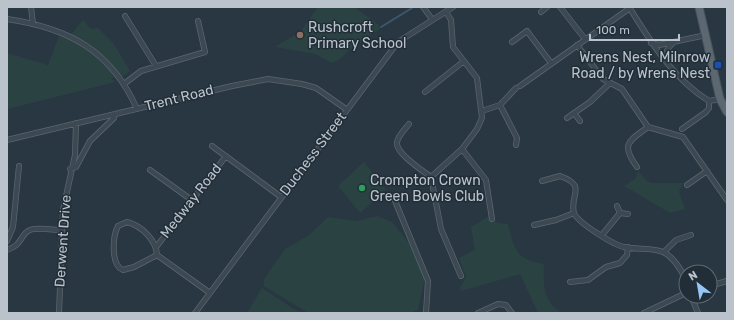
<svg xmlns="http://www.w3.org/2000/svg" width="734" height="320" font-family="Rubik,sans-serif">
  <style>
    .green { fill: #2a4342 }
    .lines { fill: none; stroke-linecap: round; stroke-linejoin: round }
    .stream { stroke: #3f576a; stroke-width: 2 }
    .minor-casing { stroke: #5b666f; stroke-width: 6 }
    .primary-casing { stroke: #49545e; stroke-width: 9 }
    .minor { stroke: #3c4852; stroke-width: 4.5 }
    .primary { stroke: #5b6771; stroke-width: 7 }
    .education-dot { fill: #8d6e63; stroke: #212d37; stroke-width: 1.5 }
    .transit-dot { fill: #1a4fb4; stroke: #212d37; stroke-width: 1.5 }
    .leisure-dot { fill: #2e9e5b; stroke: #212d37; stroke-width: 1.5 }
    .labels { text-anchor: middle; dominant-baseline: central; stroke-width: 3; stroke-linejoin: round; paint-order: stroke }
    .poi-label { font-size: 14px; fill: #bac3cb; stroke: #212d37; text-anchor: start }
    .street-label { font-size: 14px; fill: #bac3cb; stroke: #212d37 }
  </style>
  <rect width="100%" height="100%" fill="#283742"/>
  <path class="green" d="M 318,7 L 354,7 L 378,24 L 380,29 L 349,50 L 340,59 L 332,63 L 315,54 L 275,47 L 301,31 Z
    M 83,20 L 91,29 L 98,28 L 114,44 L 130,71 L 123,76 L 111,78 L 115,82 L 7,109 L 7,53 L 48,65 L 59,36 L 67,39 Z
    M 364,162 L 386,190 L 360,213 L 338,186 Z
    M 638,171 L 647,181 L 651,183 L 683,183 L 679,192 L 685,209 L 670,213 L 624,186 L 635,179 Z
    M 378,216 L 392,222 L 409,243 L 425,277 L 418,310 L 410,313 L 308,313 L 264,286 L 264,279 L 285,249 L 308,236 L 328,217 L 357,221 Z
    M 489,216 L 497,223 L 508,224 C 515,250 515,259 544,264 C 543,284 543,302 562,313 L 538,313 L 520,274 L 461,291 L 460,288 L 466,277 L 459,258 L 475,250 L 471,227 Z
    M 262,288 L 300,313 L 247,313 Z"/>
  <g class="lines">
    <path class="stream" d="M 381,27 L 412,8"/>
    <defs>
      <path id="minor" d="M 31,7 L 33,24
        M 423,7 L 432,19
        M 560,7 L 585,39
        M 629,7 C 651,42 673,79 709,101 L 720,99
        M 446,12 L 451,20 L 453,47 L 477,78 L 482,118 L 477,129 L 462,149 L 431,177 L 441,229 L 461,276
        M 541,12 L 547,7
        M 125,16 L 156,66
        M 7,19 C 68,28 111,50 137,109
        M 512,42 L 527,31 L 551,63
        M 651,43 L 659,45 L 706,35
        M 577,45 L 603,79 L 622,89 L 648,127
        M 668,63 C 665,54 666,49 673,43
        M 124,84 L 141,71 L 205,52 L 198,21
        M 520,86 L 630,8
        M 425,92 L 464,61
        M 500,105 L 517,138 L 516,145
        M 482,111 L 500,105 L 516,88
        M 574,113 L 580,121
        M 567,118 L 590,102 L 610,83
        M 409,124 C 405,129 398,136 397,142 C 395,153 422,170 431,177
        M 648,127 L 683,137 L 727,200
        M 682,129 L 706,112 L 709,108 L 709,101
        M 7,140 L 232,86 L 268,79 L 302,84 L 316,88 L 346,109
        M 212,146 L 281,197
        M 462,149 L 486,180 L 492,219
        M 637,167 C 620,144 629,141 648,127
        M 70,169 L 76,167 L 90,141 L 114,118 L 115,114
        M 150,170 L 193,201
        M 542,181 L 560,176 C 588,186 569,195 574,213
        M 687,185 L 707,171
        M 393,196 L 428,281 L 426,313
        M 617,206 L 620,213 L 628,214
        M 574,213 C 578,223 614,245 624,247 C 636,250 653,247 663,252 C 674,257 681,270 686,280
        M 127,222 C 142,226 156,240 157,255 L 134,267 L 123,270 C 110,265 113,235 118,226 Z
        M 534,225 L 556,220 L 574,213
        M 602,235 L 620,213
        M 7,241 L 13,227 L 19,166
        M 157,246 L 226,156
        M 7,250 C 23,245 20,234 30,230 C 38,227 53,230 62,230
        M 664,252 L 676,240 L 691,235
        M 157,255 L 210,293
        M 570,282 L 588,280 L 606,267 L 620,263 L 627,255 L 628,247
        M 710,286 L 727,281
        M 691,296 L 698,313
        M 59,313 L 63,210 L 75,155 L 76,123
        M 195,313 L 398,42 L 453,7
        M 478,313 L 498,304 L 506,305 L 512,313
        M 644,313 L 686,293"/>
      <path id="primary" d="M 699,7 L 720,99 L 727,112"/>
    </defs>
    <use href="#minor" class="minor-casing"/>
    <use href="#primary" class="primary-casing"/>
    <use href="#minor" class="minor"/>
    <use href="#primary" class="primary"/>
  </g>
  <circle class="education-dot" cx="300" cy="35" r="4"/>
  <rect class="transit-dot" x="714" y="61" width="8" height="8" rx="2"/>
  <circle class="leisure-dot" cx="362" cy="188" r="4"/>
  <g class="labels">
    <g class="poi-label">
      <text x="308" y="27">Rushcroft<tspan x="308" dy="16">Primary School</tspan></text>
      <text x="710" y="57" text-anchor="end">Wrens Nest, Milnrow<tspan x="710" dy="16">Road / by Wrens Nest</tspan></text>
      <text x="370" y="180">Crompton Crown<tspan x="370" dy="16">Green Bowls Club</tspan></text>
    </g>
    <g class="street-label">
      <text transform="translate(179 98) rotate(-14)">Trent Road</text>
      <text transform="translate(313 154) rotate(-53)">Duchess Street</text>
      <text transform="translate(191 201) rotate(-52)">Medway Road</text>
      <text transform="translate(63 241) rotate(-86)">Derwent Drive</text>
    </g>
  </g>
  <rect width="734" height="320" fill="none" stroke="#bac3cb" stroke-width="16"/>
  <g transform="translate(698 284) rotate(329)"><circle r="19" fill="#212d37" stroke="#5e6972"/>
  <path d="M0-3L7 15L0 10L-7 15Z" fill="#96c7f4"/>
  <text y="-6" font-size="11" font-weight="bold" text-anchor="middle" fill="#bac3cb">N</text>
  </g>
  <path d="M590 34v6h89v-6" fill="none" stroke="#bac3cb" stroke-width="2"/>
  <text x="596" y="34" font-size="12" fill="#bac3cb" stroke="#212d37" stroke-width="3" paint-order="stroke">100 m</text>
</svg>
